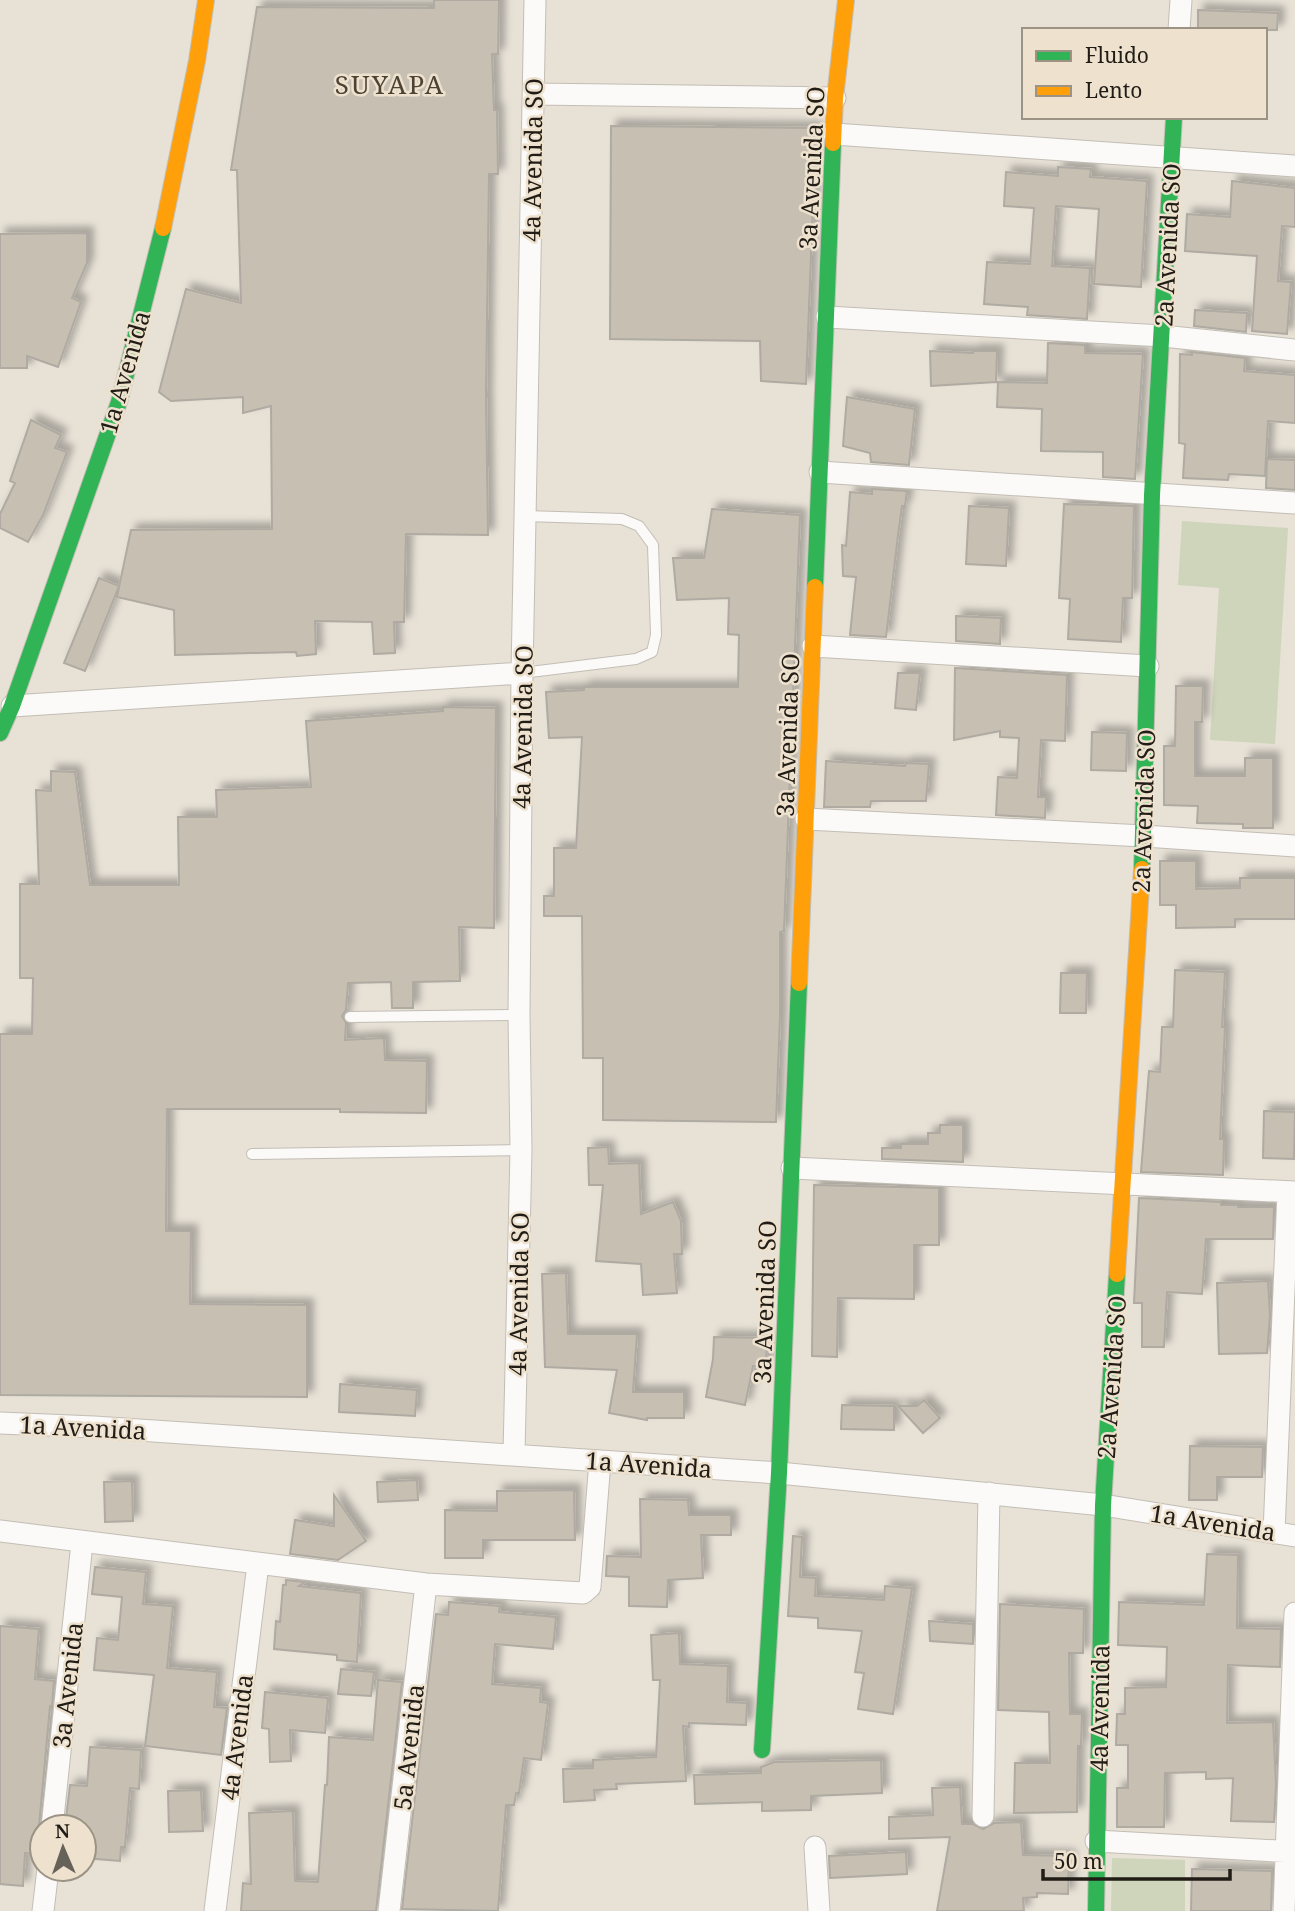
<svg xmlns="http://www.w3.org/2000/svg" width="1295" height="1911" font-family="'Noto Serif',serif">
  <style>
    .green { fill: #ced5ba }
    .building { fill: #c7bfb2; stroke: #afaba2; stroke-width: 2; filter: url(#shadow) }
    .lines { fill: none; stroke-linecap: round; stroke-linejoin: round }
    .lane-casing { stroke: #c3beb5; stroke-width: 12 }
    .street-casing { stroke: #c3beb5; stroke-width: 23 }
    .fast-casing { stroke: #c3beb5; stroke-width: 18 }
    .slow-casing { stroke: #c3beb5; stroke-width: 18 }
    .lane { stroke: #fbfaf9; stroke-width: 10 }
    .street { stroke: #fbfaf9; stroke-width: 21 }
    .fast { stroke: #30b455; stroke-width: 16 }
    .slow { stroke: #ff9f0a; stroke-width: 16 }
    .labels { text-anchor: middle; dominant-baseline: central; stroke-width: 5; stroke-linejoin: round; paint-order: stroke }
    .street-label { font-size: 24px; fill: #211d16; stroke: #eee2cf }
    .neighbourhood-label { font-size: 26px; letter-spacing: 2px; fill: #4d4334; stroke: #eee2cf }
  </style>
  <defs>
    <filter id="shadow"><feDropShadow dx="6" dy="-6" stdDeviation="3.5" flood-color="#0004"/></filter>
  </defs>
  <rect width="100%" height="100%" fill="#e7e1d6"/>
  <path class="green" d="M 1182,521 L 1288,528 L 1275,744 L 1210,740 L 1219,588 L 1178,585 Z
    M 1112,1858 L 1185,1860 L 1185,1911 L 1111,1911 Z"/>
  <path class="building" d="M 434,0 L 499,0 L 498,54 L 492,54 L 494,110 L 497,110 L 498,174 L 489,174 L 486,394 L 488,535 L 406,534 L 404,622 L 394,622 L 395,653 L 374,654 L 372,622 L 315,621 L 316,654 L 297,656 L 296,652 L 175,655 L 174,610 L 117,597 L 131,530 L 272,529 L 271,406 L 243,413 L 243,397 L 171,401 L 159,392 L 186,289 L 241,303 L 237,170 L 231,170 L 257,7 L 434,8 Z
    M 1198,10 L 1278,13 L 1277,30 L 1198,30 Z
    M 611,126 L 816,128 L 806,384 L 761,381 L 760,341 L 610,339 Z
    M 1058,167 L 1091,169 L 1090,177 L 1147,181 L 1141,287 L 1094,284 L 1099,209 L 1056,206 L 1052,266 L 1090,268 L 1087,319 L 1027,315 L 1028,307 L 984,304 L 987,262 L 1030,264 L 1034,208 L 1004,206 L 1006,172 L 1058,176 Z
    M 1232,181 L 1295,188 L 1295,227 L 1282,226 L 1278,281 L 1291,282 L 1287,334 L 1252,331 L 1257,256 L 1185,251 L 1187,214 L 1230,217 Z
    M 87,233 L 87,263 L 72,298 L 81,302 L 58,367 L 27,356 L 27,368 L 0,368 L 0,234 Z
    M 1195,310 L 1247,313 L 1246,332 L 1194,326 Z
    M 1048,343 L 1085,345 L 1085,353 L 1143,354 L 1135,479 L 1103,477 L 1103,452 L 1041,451 L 1042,409 L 997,407 L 998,382 L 1047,383 Z
    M 930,351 L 973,353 L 973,351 L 997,351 L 996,382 L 931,386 Z
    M 1192,352 L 1245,358 L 1244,371 L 1295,375 L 1295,423 L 1268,421 L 1265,476 L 1229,474 L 1228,480 L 1183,478 L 1185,444 L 1179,443 L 1180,354 L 1192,355 Z
    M 847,397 L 915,409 L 909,465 L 871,462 L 870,453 L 843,446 Z
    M 31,420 L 61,435 L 55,448 L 67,452 L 43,515 L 28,542 L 0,528 L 0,514 L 15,483 L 10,481 Z
    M 1267,459 L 1295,460 L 1295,490 L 1266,488 Z
    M 872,489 L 907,491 L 905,506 L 902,506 L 898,535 L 886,637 L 850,635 L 856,577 L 843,576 L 842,545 L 846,546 L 850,492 L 872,494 Z
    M 1064,504 L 1134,506 L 1132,598 L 1123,598 L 1121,642 L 1068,639 L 1070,599 L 1059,598 Z
    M 969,506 L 1009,508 L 1006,566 L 966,564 Z
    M 712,509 L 800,515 L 784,931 L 780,932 L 780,1015 L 776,1122 L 603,1120 L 603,1058 L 583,1058 L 582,916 L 544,916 L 544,896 L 554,896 L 554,848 L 576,848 L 582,737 L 549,738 L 546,692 L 584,690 L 584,687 L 738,687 L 739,635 L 728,634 L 729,598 L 677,600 L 673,558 L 704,558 Z
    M 99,578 L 119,586 L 85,671 L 64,663 Z
    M 956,616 L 1001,618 L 1000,644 L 956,641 Z
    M 955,668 L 1067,675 L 1065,741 L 1041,740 L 1038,797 L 1046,797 L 1045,818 L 996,815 L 998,777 L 1017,778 L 1019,738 L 1000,737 L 1000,731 L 954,740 Z
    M 898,673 L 920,673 L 916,710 L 895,708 Z
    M 1176,686 L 1203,686 L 1202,722 L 1195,722 L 1195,776 L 1245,776 L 1245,758 L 1273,758 L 1273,828 L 1243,828 L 1243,824 L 1197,823 L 1198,806 L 1164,805 L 1164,746 L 1175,746 Z
    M 443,707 L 496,708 L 494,928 L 459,927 L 460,981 L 413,982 L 413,1008 L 392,1008 L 391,982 L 348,983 L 346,1010 L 342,1016 L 346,1023 L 345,1040 L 384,1038 L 385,1060 L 427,1061 L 426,1113 L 340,1112 L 340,1109 L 167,1109 L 166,1231 L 191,1231 L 190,1304 L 307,1305 L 307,1397 L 0,1395 L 0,1034 L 32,1034 L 33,978 L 20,978 L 20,884 L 39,884 L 36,790 L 51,791 L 51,771 L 75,772 L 90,885 L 179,885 L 178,817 L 217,817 L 216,790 L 311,787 L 306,721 L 443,711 Z
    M 1092,732 L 1127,733 L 1126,771 L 1091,770 Z
    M 826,761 L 905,766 L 906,763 L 929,764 L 926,801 L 871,801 L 870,807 L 824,807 Z
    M 1160,861 L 1196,861 L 1196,889 L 1240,888 L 1240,878 L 1295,878 L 1295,919 L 1235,919 L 1235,927 L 1176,928 L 1176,905 L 1160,905 Z
    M 1175,970 L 1225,972 L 1222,1027 L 1225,1027 L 1220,1139 L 1224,1139 L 1223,1175 L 1141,1172 L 1149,1071 L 1160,1072 L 1162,1027 L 1173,1027 Z
    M 1061,973 L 1087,973 L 1086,1013 L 1060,1013 Z
    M 1264,1111 L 1295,1112 L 1294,1159 L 1263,1158 Z
    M 940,1125 L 963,1125 L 963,1162 L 882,1159 L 882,1148 L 901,1148 L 901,1144 L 928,1144 L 928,1133 L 940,1133 Z
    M 608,1147 L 609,1164 L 639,1163 L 641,1214 L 673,1202 L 681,1221 L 682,1254 L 674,1254 L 677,1293 L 643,1295 L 641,1264 L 596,1261 L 603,1185 L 589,1185 L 588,1148 Z
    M 814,1185 L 939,1188 L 939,1245 L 914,1245 L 914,1299 L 838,1298 L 837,1357 L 812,1356 Z
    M 1139,1198 L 1221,1202 L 1221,1205 L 1238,1205 L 1238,1207 L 1274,1207 L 1273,1239 L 1206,1239 L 1202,1294 L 1167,1292 L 1164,1347 L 1142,1347 L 1142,1303 L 1134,1303 Z
    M 566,1273 L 568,1334 L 637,1334 L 633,1392 L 684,1392 L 684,1418 L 647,1418 L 647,1420 L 609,1413 L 617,1370 L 545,1367 L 542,1274 Z
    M 1268,1281 L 1270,1316 L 1267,1353 L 1219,1354 L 1217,1283 Z
    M 714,1337 L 767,1338 L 766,1367 L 753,1366 L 745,1405 L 706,1397 L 713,1359 Z
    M 340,1384 L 417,1390 L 415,1416 L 339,1412 Z
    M 924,1400 L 940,1418 L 923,1433 L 898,1406 L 917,1406 Z
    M 842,1405 L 894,1406 L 894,1430 L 841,1429 Z
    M 1190,1446 L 1263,1447 L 1262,1477 L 1217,1477 L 1217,1500 L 1189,1500 Z
    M 417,1480 L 418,1500 L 378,1502 L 377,1482 Z
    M 132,1481 L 133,1521 L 105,1522 L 104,1482 Z
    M 574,1490 L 575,1540 L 483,1540 L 483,1558 L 445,1558 L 445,1510 L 497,1511 L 497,1491 Z
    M 334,1495 L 366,1541 L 338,1560 L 290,1554 L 295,1520 L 334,1526 Z
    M 640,1499 L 688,1500 L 689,1515 L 731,1515 L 731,1535 L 701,1535 L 703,1578 L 668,1580 L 667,1607 L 629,1606 L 629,1577 L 606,1576 L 607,1556 L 641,1557 Z
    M 793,1536 L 802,1537 L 800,1577 L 816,1578 L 815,1596 L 884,1600 L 885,1586 L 912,1588 L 893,1714 L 858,1709 L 864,1673 L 855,1672 L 862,1631 L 818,1628 L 818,1618 L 788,1616 Z
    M 1207,1554 L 1238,1555 L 1237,1628 L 1281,1629 L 1280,1667 L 1228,1665 L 1227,1723 L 1273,1722 L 1276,1784 L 1274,1822 L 1231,1821 L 1233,1778 L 1206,1779 L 1206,1772 L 1165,1773 L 1164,1827 L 1117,1827 L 1117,1788 L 1128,1788 L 1128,1745 L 1116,1745 L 1117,1714 L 1125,1714 L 1125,1688 L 1166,1687 L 1167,1647 L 1118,1645 L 1119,1602 L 1204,1605 Z
    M 95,1567 L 146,1572 L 143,1604 L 173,1606 L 167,1668 L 217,1672 L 214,1707 L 227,1708 L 221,1755 L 145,1746 L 154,1675 L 94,1670 L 97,1638 L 118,1640 L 122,1597 L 92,1594 Z
    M 286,1580 L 305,1582 L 299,1586 L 361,1593 L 357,1662 L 337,1660 L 337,1655 L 274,1649 L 276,1621 L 280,1622 L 283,1585 L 286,1585 Z
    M 449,1602 L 500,1606 L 499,1612 L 556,1617 L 553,1649 L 495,1644 L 492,1684 L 541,1688 L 540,1702 L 548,1703 L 541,1760 L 524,1758 L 519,1793 L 516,1793 L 514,1805 L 506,1805 L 498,1911 L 402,1909 L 436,1614 L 448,1615 Z
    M 1000,1604 L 1084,1609 L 1083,1653 L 1069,1653 L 1070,1714 L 1082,1714 L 1081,1746 L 1078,1746 L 1077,1812 L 1014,1813 L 1015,1763 L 1050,1763 L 1049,1712 L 998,1710 Z
    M 929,1621 L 973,1624 L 973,1644 L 930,1641 Z
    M 0,1626 L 39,1629 L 35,1679 L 54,1681 L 52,1706 L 50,1706 L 39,1826 L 42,1837 L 33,1836 L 32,1854 L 25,1853 L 23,1886 L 0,1884 Z
    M 679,1633 L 680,1664 L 728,1666 L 727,1702 L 747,1703 L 746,1725 L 689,1723 L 689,1727 L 683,1726 L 686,1781 L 616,1784 L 617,1789 L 594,1790 L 595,1800 L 564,1802 L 563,1769 L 593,1768 L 593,1760 L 656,1757 L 660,1680 L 653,1680 L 651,1635 Z
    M 341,1669 L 374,1672 L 371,1696 L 338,1694 Z
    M 378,1680 L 402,1682 L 376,1911 L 241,1911 L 243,1883 L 251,1884 L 249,1813 L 293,1811 L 295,1881 L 318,1882 L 325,1785 L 327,1785 L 329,1737 L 373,1740 Z
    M 265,1692 L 328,1698 L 325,1733 L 290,1730 L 291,1761 L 270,1762 L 269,1729 L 262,1728 Z
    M 90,1747 L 141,1750 L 139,1789 L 130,1788 L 125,1847 L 121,1847 L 120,1861 L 84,1858 L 84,1827 L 65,1827 L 70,1785 L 87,1786 Z
    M 881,1760 L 882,1793 L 811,1796 L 811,1810 L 762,1811 L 762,1802 L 695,1804 L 694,1775 L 761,1773 L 761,1767 L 774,1762 Z
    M 960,1787 L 962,1824 L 973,1824 L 983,1829 L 994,1823 L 1021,1822 L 1023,1855 L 1069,1856 L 1068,1894 L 1037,1893 L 1037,1897 L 1023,1898 L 1024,1911 L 937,1911 L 950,1837 L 889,1839 L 889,1817 L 933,1815 L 932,1788 Z
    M 201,1790 L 203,1831 L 169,1832 L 168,1791 Z
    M 906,1852 L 907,1874 L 830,1878 L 829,1856 Z
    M 1192,1869 L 1272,1871 L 1271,1911 L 1191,1911 Z"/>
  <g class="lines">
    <defs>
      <path id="lane" d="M 522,673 L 636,659 L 652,652 L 656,635 L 653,545 L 639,526 L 622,519 L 525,516
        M 350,1017 L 519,1015
        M 252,1154 L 521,1150"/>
      <path id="street" d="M 1179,30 L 1181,0
        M 534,94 L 835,98
        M 834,134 L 1295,166
        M 827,317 L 1163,336 L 1295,350
        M 820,472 L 1295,503
        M 813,646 L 1148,666
        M 12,706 L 522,673
        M 806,819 L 1144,836 L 1295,846
        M 792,1168 L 1295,1192
        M 0,1423 L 94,1427 L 779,1473 L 1103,1505 L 1295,1536
        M 514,1454 L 521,1150 L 519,1015 L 522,673 L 535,0
        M 0,1531 L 426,1584 L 583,1593 L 590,1587 L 600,1461
        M 1274,1533 L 1288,1192
        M 983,1816 L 989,1493
        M 52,1827 L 82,1543
        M 1096,1841 L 1295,1852
        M 815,1847 L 819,1911
        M 43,1911 L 48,1869
        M 215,1911 L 258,1564
        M 389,1911 L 426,1584
        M 1284,1911 L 1295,1613"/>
      <path id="fast" d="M 815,587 L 833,143
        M 0,733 L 12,706 L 119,402 L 163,228
        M 1142,869 L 1152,495 L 1174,117
        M 762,1750 L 779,1473 L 799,983
        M 1096,1911 L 1103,1505 L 1117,1274"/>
      <path id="slow" d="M 833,143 L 835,98 L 846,0
        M 163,228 L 197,61 L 206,0
        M 799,983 L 815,587
        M 1117,1274 L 1142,869"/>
    </defs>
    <use href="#lane" class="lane-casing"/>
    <use href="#street" class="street-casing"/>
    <use href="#fast" class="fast-casing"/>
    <use href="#slow" class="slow-casing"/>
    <use href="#lane" class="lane"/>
    <use href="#street" class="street"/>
    <use href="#fast" class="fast"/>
    <use href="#slow" class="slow"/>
  </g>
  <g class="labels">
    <g class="street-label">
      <text transform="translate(532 160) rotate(-89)">4a Avenida SO</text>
      <text transform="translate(811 168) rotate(-87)">3a Avenida SO</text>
      <text transform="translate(1167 245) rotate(-87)">2a Avenida SO</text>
      <text transform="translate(124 372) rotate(-74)">1a Avenida</text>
      <text transform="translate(522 727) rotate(-89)">4a Avenida SO</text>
      <text transform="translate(787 735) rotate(-88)">3a Avenida SO</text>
      <text transform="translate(1143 811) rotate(-88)">2a Avenida SO</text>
      <text transform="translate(518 1294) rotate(-89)">4a Avenida SO</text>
      <text transform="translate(764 1302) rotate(-88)">3a Avenida SO</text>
      <text transform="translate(1111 1377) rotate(-86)">2a Avenida SO</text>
      <text transform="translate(83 1427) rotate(3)">1a Avenida</text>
      <text transform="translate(649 1464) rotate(4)">1a Avenida</text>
      <text transform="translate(1213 1522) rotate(9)">1a Avenida</text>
      <text transform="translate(67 1685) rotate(-84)">3a Avenida</text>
      <text transform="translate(1099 1708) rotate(-89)">4a Avenida</text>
      <text transform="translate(236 1737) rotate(-83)">4a Avenida</text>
      <text transform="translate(408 1747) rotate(-84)">5a Avenida</text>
    </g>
    <g class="neighbourhood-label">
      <text x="390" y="84">SUYAPA</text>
    </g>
  </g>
  <rect x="1022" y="28" width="245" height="91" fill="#eee2cf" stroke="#9c9385" stroke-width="2"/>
  <rect x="1036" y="51" width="35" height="10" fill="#30b455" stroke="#9c9385" stroke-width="2"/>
  <text x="1085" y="63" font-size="21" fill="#211d16">Fluido</text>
  <rect x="1036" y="86" width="35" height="10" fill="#ff9f0a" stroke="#9c9385" stroke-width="2"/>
  <text x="1085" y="98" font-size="21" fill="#211d16">Lento</text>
  <g transform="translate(63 1848) rotate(358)"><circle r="33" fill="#eee2cf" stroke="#9c9385" stroke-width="2"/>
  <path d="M0-5L12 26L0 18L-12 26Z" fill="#666259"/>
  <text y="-10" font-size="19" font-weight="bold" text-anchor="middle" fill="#211d16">N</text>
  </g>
  <path d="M1043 1869v10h187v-10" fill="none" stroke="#211d16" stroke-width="3.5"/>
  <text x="1054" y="1869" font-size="21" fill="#211d16" stroke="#eee2cf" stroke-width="5" paint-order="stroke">50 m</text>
</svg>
